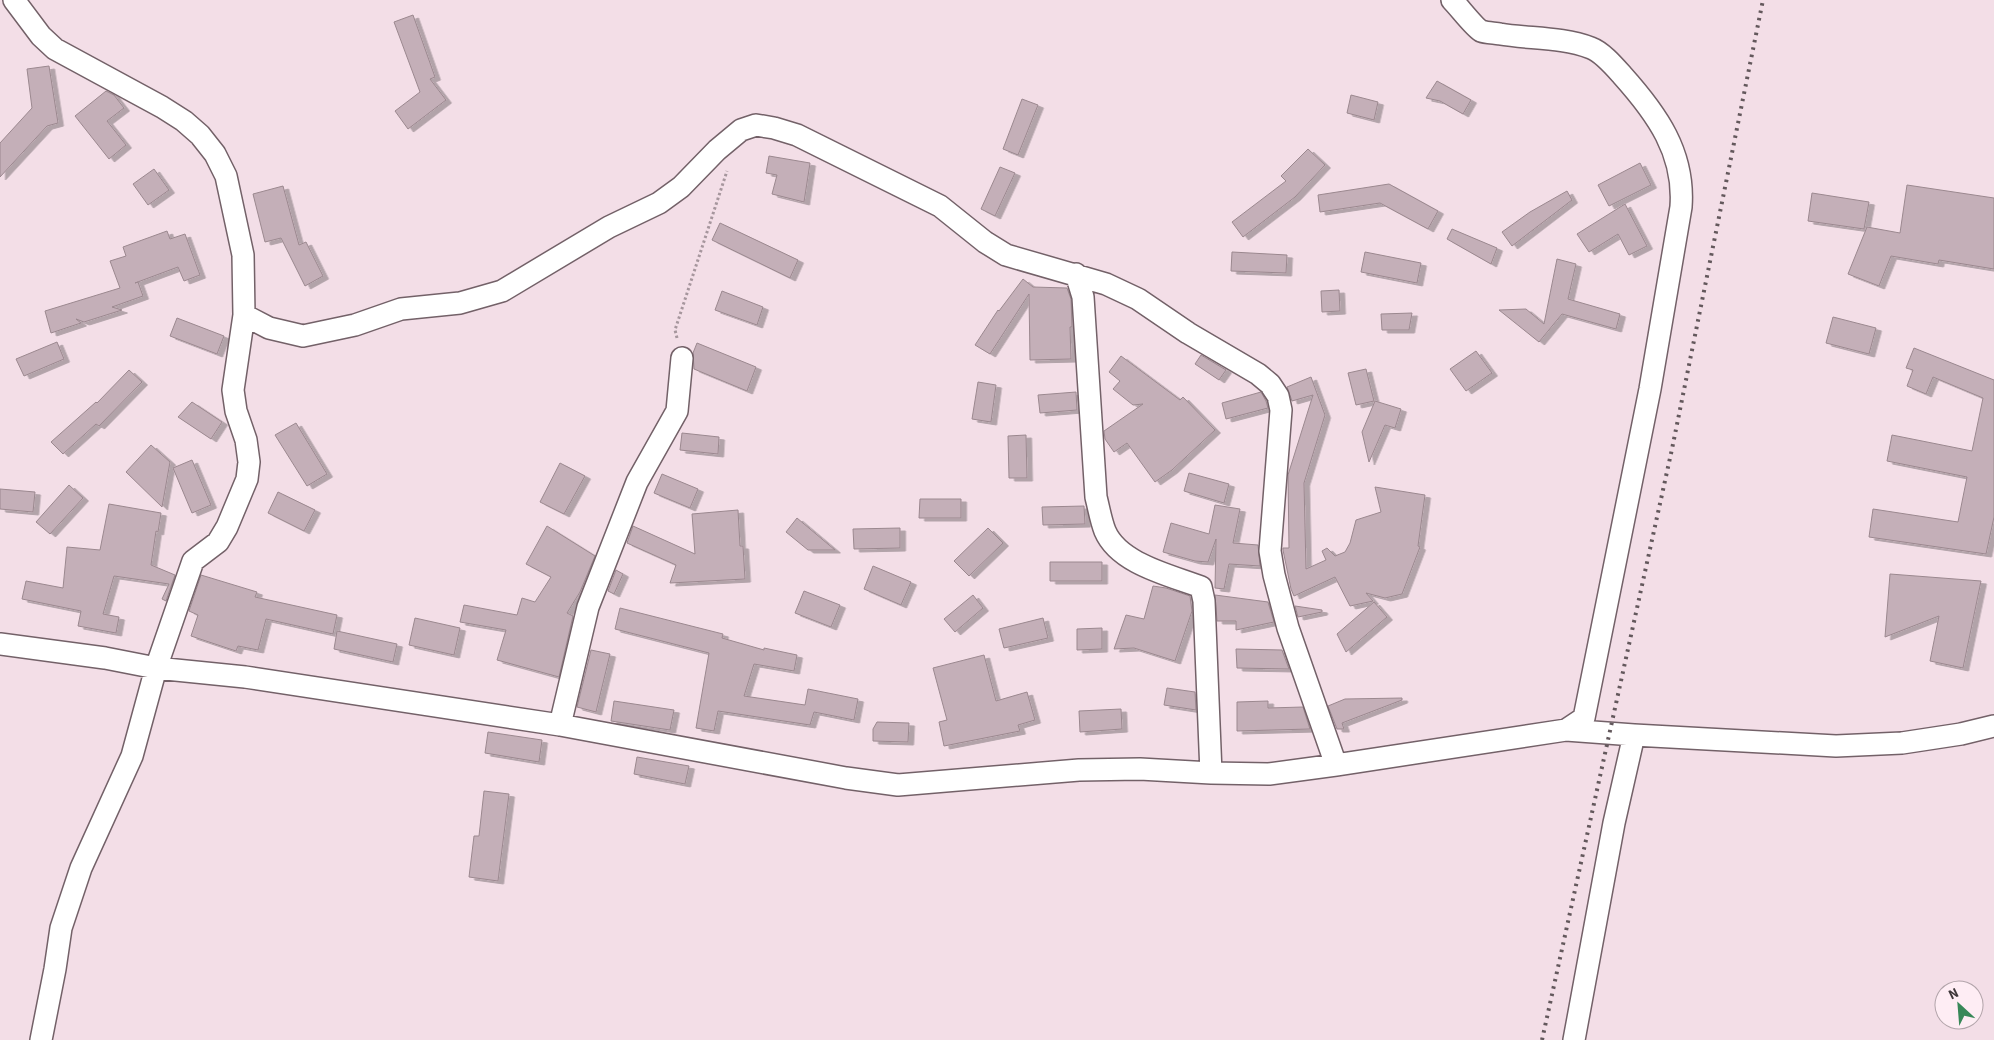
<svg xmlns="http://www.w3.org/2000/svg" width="1994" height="1040" font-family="'Source Sans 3',sans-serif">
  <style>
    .building { fill: #c4afb8; stroke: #9b888f; filter: url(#shadow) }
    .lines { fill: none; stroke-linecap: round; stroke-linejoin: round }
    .minor-casing { stroke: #736168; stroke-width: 24 }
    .path { stroke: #a6969d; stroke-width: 3; stroke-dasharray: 2.5 2.5; stroke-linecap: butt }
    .minor { stroke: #fff; stroke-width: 21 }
    .rail { stroke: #63585c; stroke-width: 4; stroke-dasharray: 2.5 5; stroke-linecap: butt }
  </style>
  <defs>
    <filter id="shadow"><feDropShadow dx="5.5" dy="3" stdDeviation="0" flood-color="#0004"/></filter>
  </defs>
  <rect width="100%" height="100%" fill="#f3dee7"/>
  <path class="building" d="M 413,15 L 435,77 L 430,79 L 446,100 L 408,129 L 395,111 L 420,92 L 394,22 Z
    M 49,66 L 58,123 L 47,126 L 0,177 L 0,143 L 32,108 L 27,69 Z
    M 1437,81 L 1471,100 L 1463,114 L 1440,101 L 1426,98 Z
    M 106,91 L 114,95 L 124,108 L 107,121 L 126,145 L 109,159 L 75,116 Z
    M 1351,95 L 1378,102 L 1374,120 L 1347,113 Z
    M 1022,99 L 1038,105 L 1018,155 L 1003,149 Z
    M 1308,149 L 1325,165 L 1295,197 L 1243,237 L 1232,222 L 1286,181 L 1281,176 Z
    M 769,156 L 810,163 L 804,202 L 772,194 L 777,175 L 766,173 Z
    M 1640,163 L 1651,185 L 1609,206 L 1598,185 Z
    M 1000,167 L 1015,173 L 995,216 L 981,209 Z
    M 154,169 L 169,190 L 148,205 L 133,184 Z
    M 1389,184 L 1438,211 L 1428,229 L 1380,203 L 1320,212 L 1318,195 Z
    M 1907,185 L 1994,198 L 1994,269 L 1939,260 L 1938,264 L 1891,256 L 1879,286 L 1848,274 L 1867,227 L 1900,233 Z
    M 283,186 L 299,245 L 306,242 L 323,276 L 305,286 L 281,238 L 265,242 L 253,194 Z
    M 1567,191 L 1572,200 L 1512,246 L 1502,232 L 1530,212 Z
    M 1812,193 L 1869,202 L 1864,229 L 1808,221 Z
    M 1625,204 L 1647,246 L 1629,255 L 1618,234 L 1589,252 L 1577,234 Z
    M 720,223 L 798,260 L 790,278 L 712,240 Z
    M 1452,229 L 1497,248 L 1491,264 L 1447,239 Z
    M 167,231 L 170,239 L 185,234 L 200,275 L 184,281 L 178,267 L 135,283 L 138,282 L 143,296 L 112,307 L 122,310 L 84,322 L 76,319 L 81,323 L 51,333 L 45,311 L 120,288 L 110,261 L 126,256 L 123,247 Z
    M 1232,252 L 1287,255 L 1286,273 L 1231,271 Z
    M 1365,252 L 1421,263 L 1417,283 L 1361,272 Z
    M 1557,259 L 1576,264 L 1568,299 L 1620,314 L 1616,329 L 1562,314 L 1539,342 L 1499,310 L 1526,309 L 1544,324 Z
    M 1023,279 L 1033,287 L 1067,288 L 1071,299 L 1072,327 L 1070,327 L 1071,359 L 1030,360 L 1029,294 L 990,354 L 975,345 L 998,310 L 999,311 Z
    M 1339,290 L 1340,311 L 1322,312 L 1321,291 Z
    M 722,291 L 763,307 L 757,325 L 715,310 Z
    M 1412,313 L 1409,330 L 1382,330 L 1381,314 Z
    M 1833,317 L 1876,328 L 1869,354 L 1826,343 Z
    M 177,318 L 224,336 L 217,354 L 170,336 Z
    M 57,342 L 64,359 L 24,376 L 16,359 Z
    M 697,343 L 756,367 L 747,391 L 694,369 L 693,353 Z
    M 1914,348 L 1994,380 L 1994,517 L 1986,554 L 1869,537 L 1873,509 L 1958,522 L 1967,477 L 1887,461 L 1892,435 L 1972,451 L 1983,398 L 1933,377 L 1926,394 L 1907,386 L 1913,370 L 1906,368 Z
    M 1476,351 L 1492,373 L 1466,391 L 1450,369 Z
    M 1201,355 L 1226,370 L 1219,380 L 1195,364 Z
    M 1121,356 L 1180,400 L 1183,397 L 1215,430 L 1172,470 L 1155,482 L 1127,443 L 1114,452 L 1105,439 L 1104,431 L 1143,404 L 1133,405 L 1113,389 L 1120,381 L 1109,372 Z
    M 1366,369 L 1374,401 L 1356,405 L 1348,373 Z
    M 129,370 L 142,382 L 99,426 L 96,424 L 63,454 L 51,442 L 96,402 L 97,403 Z
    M 1311,377 L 1325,415 L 1304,483 L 1306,569 L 1326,560 L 1322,551 L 1327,548 L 1335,556 L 1345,552 L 1350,543 L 1356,520 L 1381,512 L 1375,487 L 1425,495 L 1418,546 L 1420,547 L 1402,594 L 1385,598 L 1366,593 L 1373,601 L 1350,606 L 1335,577 L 1294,596 L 1291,589 L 1283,550 L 1283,548 L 1289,548 L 1288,475 L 1313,395 L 1292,401 L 1287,387 Z
    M 978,382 L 996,385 L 991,422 L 972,419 Z
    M 1076,392 L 1077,410 L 1040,413 L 1038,395 Z
    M 1261,392 L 1266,401 L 1268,408 L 1226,419 L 1222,403 Z
    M 1375,401 L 1401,409 L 1395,428 L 1385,425 L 1369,462 L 1362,432 Z
    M 192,402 L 222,422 L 211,439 L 178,417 Z
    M 296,423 L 327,474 L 307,486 L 275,435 Z
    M 682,433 L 719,437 L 718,454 L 680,450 Z
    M 1026,435 L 1027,478 L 1009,478 L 1008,436 Z
    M 151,445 L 170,462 L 162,507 L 126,472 Z
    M 192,460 L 211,505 L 192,513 L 173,468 Z
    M 560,463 L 585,476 L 564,514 L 540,502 Z
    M 1189,473 L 1229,484 L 1224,503 L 1184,491 Z
    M 662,474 L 698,489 L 690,508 L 654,493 Z
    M 69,485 L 83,498 L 50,534 L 36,522 Z
    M 0,489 L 35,492 L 33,512 L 0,509 Z
    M 278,492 L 315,510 L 304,531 L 268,513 Z
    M 920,499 L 961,499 L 961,518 L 919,518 Z
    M 109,504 L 161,513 L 158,532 L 156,531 L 151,565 L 175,575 L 166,601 L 162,599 L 169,584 L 114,576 L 103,614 L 119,617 L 116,633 L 78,626 L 81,611 L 22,599 L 26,581 L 63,588 L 67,547 L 100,550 Z
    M 1215,505 L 1240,509 L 1233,543 L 1258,545 L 1260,566 L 1229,564 L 1224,589 L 1215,588 L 1216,539 L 1208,562 L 1195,561 L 1163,552 L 1171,523 L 1209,534 Z
    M 1084,506 L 1085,524 L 1043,525 L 1042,507 Z
    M 738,510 L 740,546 L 743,546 L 745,579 L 670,583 L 676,565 L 627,543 L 633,526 L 695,554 L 692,514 Z
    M 797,518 L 835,550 L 808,550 L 786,532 Z
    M 547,526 L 595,556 L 580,592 L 567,613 L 573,616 L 559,677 L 497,660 L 506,630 L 460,622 L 464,605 L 517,615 L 522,598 L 535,602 L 551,577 L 526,564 Z
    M 900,528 L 900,548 L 854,549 L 853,529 Z
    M 988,528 L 1003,543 L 969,576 L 954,561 Z
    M 1050,562 L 1102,562 L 1102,581 L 1050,581 Z
    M 873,566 L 911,582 L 901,605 L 864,589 Z
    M 616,570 L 623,574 L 614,594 L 608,591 Z
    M 1890,574 L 1981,581 L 1963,668 L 1930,661 L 1939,616 L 1885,637 Z
    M 201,575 L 257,592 L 255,597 L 337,615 L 333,634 L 266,619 L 258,650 L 238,646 L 236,651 L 191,636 L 198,615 L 189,611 Z
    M 1153,586 L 1166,588 L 1190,596 L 1192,611 L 1175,661 L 1134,648 L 1114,649 L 1126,615 L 1144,619 Z
    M 804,591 L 840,605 L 831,627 L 795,613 Z
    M 973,595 L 983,608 L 955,632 L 944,619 Z
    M 1215,595 L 1268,602 L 1274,622 L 1236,630 L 1236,621 L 1217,621 Z
    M 1374,602 L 1387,617 L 1346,652 L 1337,634 Z
    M 1295,606 L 1322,610 L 1322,612 L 1298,617 Z
    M 620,608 L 723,634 L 722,638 L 764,650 L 764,648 L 797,655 L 794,671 L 754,664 L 744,696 L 805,705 L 808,689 L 858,699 L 854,720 L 814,712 L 810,725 L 718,711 L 714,731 L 696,728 L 709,653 L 615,629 Z
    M 415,618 L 460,628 L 454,655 L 409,645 Z
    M 1043,618 L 1048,638 L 1004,648 L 999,629 Z
    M 1102,628 L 1102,649 L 1077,650 L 1077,629 Z
    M 337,631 L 397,644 L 393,662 L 334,649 Z
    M 1236,649 L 1282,650 L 1289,669 L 1237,668 Z
    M 591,650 L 610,654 L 596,712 L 577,707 Z
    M 984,655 L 996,701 L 1027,692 L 1035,720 L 1018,725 L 1020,731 L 944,746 L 939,722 L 947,720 L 933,668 Z
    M 1167,688 L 1195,692 L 1196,710 L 1164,705 Z
    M 1402,698 L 1402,700 L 1342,723 L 1344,729 L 1337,729 L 1328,706 L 1345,699 Z
    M 614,701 L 674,710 L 670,730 L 611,721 Z
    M 1268,701 L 1268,708 L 1303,707 L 1310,729 L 1237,731 L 1237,702 Z
    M 1121,709 L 1122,729 L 1080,732 L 1079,711 Z
    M 877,722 L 909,723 L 908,742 L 873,741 L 873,729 Z
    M 488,732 L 542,740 L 539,762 L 485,753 Z
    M 637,757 L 689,766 L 685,784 L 634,774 Z
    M 484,791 L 509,794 L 498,881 L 469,877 L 474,836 L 479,836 Z"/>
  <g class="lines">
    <defs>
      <path id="minor" d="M 14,0 L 41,36 L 55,49 L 162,107 L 184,121 L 200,135 L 215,154 L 226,176 L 243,255 L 244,315 L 233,390 L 236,411 L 246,440 L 249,462 L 247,479 L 227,527 L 218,542 L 193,561 L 156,668 L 132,756 L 81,868 L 61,928 L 55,969 L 41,1040
        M 1452,0 C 1459,7 1474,27 1481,31 C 1486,33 1495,33 1500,34 C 1530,39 1562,37 1591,48 C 1602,52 1614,66 1622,75 C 1657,114 1685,153 1681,207 L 1650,389 L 1584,718 L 1566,730
        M 1076,274 L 1083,297 L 1096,497 C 1099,509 1101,521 1105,531 C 1119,564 1170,575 1201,587 L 1204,601 L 1211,773
        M 244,315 L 269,328 L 303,336 L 355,325 L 401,309 L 460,303 L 502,291 L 609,227 L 659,203 L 681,187 L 717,150 L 741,130 L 756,125 L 774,128 L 797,135 L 940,206 L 985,242 L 1006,255 L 1106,284 L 1138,299 L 1188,333 L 1258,374 L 1270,384 L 1278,396 L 1281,410 L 1270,551 L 1274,575 L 1288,628 L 1336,765
        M 0,644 L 105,658 L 156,668 L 245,677 L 560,725 L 846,778 L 898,785 L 1079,770 L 1140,769 L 1211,773 L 1269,774 L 1336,765 L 1566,730 L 1634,735 L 1836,746 L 1902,743 L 1961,734 L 1994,726
        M 560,725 L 588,607 L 637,482 L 677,411 L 682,358
        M 1574,1040 L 1614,823 L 1634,735"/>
    </defs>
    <use href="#minor" class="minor-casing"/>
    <path class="path" d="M 677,338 L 675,330 L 727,171"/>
    <use href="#minor" class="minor"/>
    <path class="rail" d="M 1542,1040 L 1672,449 L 1763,0"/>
  </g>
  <g transform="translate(1959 1005) rotate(334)"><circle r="24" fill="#feedf4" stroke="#b2a4aa"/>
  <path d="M0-4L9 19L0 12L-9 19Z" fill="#388858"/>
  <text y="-8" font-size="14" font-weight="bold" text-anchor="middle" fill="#3f373a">N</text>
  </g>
</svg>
